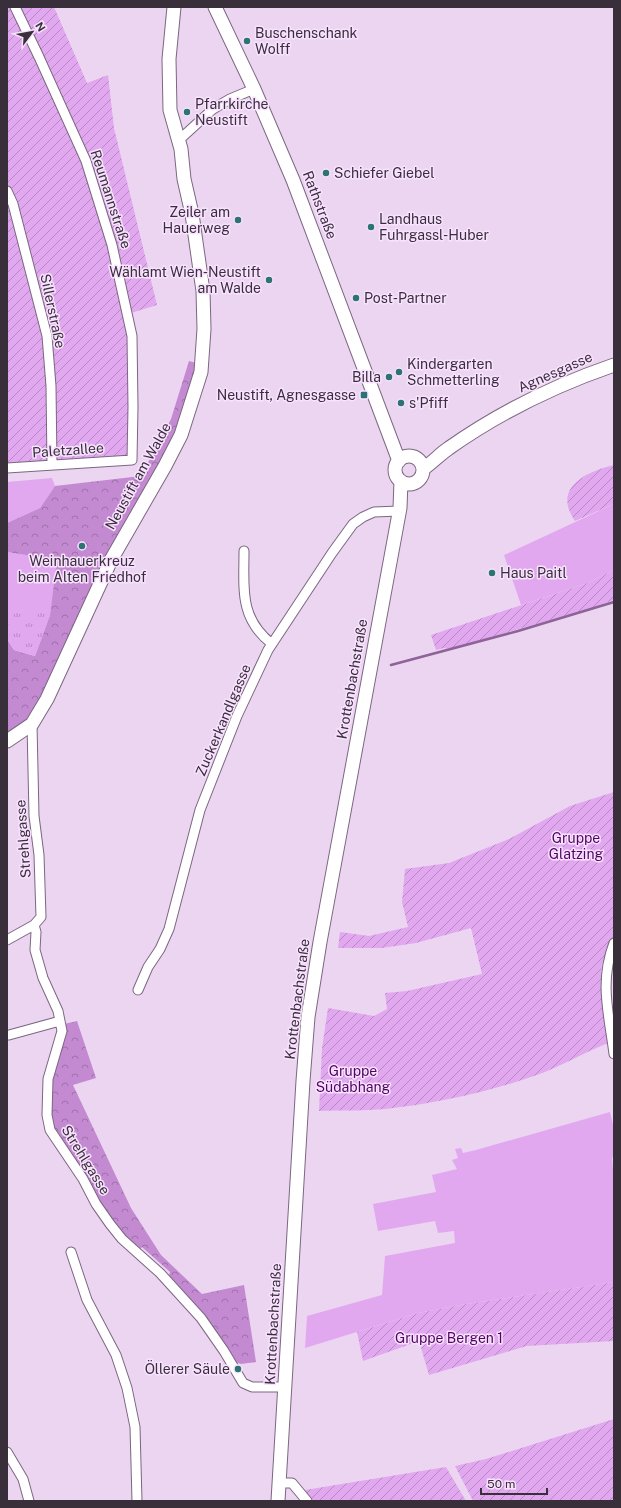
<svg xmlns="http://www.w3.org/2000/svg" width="621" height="1508" font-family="'Public Sans',sans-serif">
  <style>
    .grass { fill: #e1a8ef }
    .forest { fill: url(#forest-crowns) }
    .park { fill: url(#park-tufts) }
    .garden { fill: url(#garden-furrows) }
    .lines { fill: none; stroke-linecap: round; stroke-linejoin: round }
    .stream { stroke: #8d6398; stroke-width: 2.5 }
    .street-casing { stroke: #7b6780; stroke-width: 11 }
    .secondary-casing { stroke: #7b6780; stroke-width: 15 }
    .street { stroke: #fff; stroke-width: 9 }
    .secondary { stroke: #fff; stroke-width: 13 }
    .poi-dot { fill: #2b7471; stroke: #f9e2ff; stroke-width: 1.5 }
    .labels { text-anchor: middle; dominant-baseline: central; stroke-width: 3; stroke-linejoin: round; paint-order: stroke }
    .poi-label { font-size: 14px; fill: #382f3a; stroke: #f9e2ff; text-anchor: start }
    .street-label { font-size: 14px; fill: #382f3a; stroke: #f9e2ff }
    .park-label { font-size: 14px; fill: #510561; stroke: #f9e2ff }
  </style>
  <defs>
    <pattern id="forest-crowns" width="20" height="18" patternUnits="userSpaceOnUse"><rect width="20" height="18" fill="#c38ad1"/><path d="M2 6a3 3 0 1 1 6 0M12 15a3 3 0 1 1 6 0" fill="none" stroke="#9f71ab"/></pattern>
    <pattern id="park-tufts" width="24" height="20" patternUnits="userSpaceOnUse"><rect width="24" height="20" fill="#e1a8ef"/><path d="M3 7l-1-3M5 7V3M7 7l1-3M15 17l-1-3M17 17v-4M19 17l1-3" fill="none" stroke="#b789c3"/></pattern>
    <pattern id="garden-furrows" width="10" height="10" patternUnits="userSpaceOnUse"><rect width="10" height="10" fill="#e1a8ef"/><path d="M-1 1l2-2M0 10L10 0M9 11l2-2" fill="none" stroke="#b789c3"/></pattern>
  </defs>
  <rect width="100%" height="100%" fill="#ecd5f1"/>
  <path class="grass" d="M 52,478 L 55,486 L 40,508 L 7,523 L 7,482 Z
    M 614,504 L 614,570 L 585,584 L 521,605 L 504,555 Z
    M 7,552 L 58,560 L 50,615 L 35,656 L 7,639 Z
    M 610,1112 L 614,1129 L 614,1156 L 612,1158 L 614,1182 L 614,1282 L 466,1304 L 418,1313 L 305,1348 L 307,1316 L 382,1295 L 385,1256 L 455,1243 L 454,1231 L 438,1233 L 435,1221 L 378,1231 L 373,1204 L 436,1192 L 432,1175 L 457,1169 L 452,1160 L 458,1158 L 455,1149 L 461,1148 L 463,1153 L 476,1150 Z"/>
  <path class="forest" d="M 189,361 L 196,363 L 189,396 L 175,439 L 123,525 L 35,708 L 25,721 L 7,735 L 7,639 L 14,650 L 35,656 L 50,615 L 57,560 L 7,552 L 7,523 L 40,508 L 55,486 L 141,476 L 171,419 Z
    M 77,1021 L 96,1078 L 73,1085 L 131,1208 L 161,1255 L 202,1294 L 244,1285 L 256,1362 L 241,1364 L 233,1361 L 168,1279 L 170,1272 L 142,1247 L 137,1252 L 119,1233 L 53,1130 L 49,1088 L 64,1024 Z"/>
  <path class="park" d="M 33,609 L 50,615 L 35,656 L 14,650 L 7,639 L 7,611 Z"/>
  <path class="garden" d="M 7,7 L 54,7 L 87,83 L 108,75 L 114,128 L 157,305 L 131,313 L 136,413 L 134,464 L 7,471 Z
    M 614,465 L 614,504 L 575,521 C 552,488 585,472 614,465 Z
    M 614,570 L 614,600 L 595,607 L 450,649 L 444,648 L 436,650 L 431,635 L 585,584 Z
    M 614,792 L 614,935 L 602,964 L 601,974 L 602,999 L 608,1043 C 583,1053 560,1067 534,1076 C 489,1092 433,1104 386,1109 C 364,1111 341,1110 319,1111 L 322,1048 L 328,1008 L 374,1016 L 387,1009 L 385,993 L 407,991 L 482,974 L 471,928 L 416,943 L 382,948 L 338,948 L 340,932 L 369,936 L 408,927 L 402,902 L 405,869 L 449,863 L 509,839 L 570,806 Z
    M 614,1282 L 614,1341 L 527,1346 L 429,1375 L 419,1341 L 363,1361 L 357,1332 L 418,1313 L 466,1304 Z
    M 614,1419 L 614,1501 L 473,1501 L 455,1466 L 486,1459 Z
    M 446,1467 L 466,1501 L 312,1501 L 305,1490 Z"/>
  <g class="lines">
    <path class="stream" d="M 391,665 L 518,631 L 614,602"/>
    <defs>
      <path id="street" d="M 179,140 L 213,109 L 230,99 L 254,89
        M 7,191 L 13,204 L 47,336 L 51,386 L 52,465
        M 7,468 L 132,460 L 133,407 L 132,336 L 112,245 L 86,161 L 39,57 L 15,7
        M 244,551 C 244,589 239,618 272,644
        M 34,925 L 36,932 L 35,950 L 43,978 L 58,1011 L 62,1031 L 48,1079 L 47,1115 L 50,1130 L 83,1179 L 96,1204 L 110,1224 L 122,1239 L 160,1273 L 201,1318 L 224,1351 L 243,1383 L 252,1387 L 285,1387
        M 7,940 L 34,925 L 41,917 L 39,855 L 34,816 L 32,724
        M 614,943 C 599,982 609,1014 614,1054
        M 138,990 L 148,967 L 160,949 L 169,929 L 200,810 L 237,716 L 268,650 L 332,553 L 353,524 L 363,517 L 374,512 L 399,511
        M 9,1035 L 60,1021
        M 71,1252 L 87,1300 L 116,1355 L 127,1388 L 135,1427 L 137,1501
        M 7,1452 L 23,1479 L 29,1501
        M 279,1483 L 292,1483 L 307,1501"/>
      <path id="secondary" d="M 215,7 L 254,89 L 293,180 L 399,461
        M395 470a14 14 0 1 1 28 0a14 14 0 1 1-28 0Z
        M 423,469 C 432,463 440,454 449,448 C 500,412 556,385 614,365
        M 7,741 L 32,724 L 47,699 L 111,560 L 165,466 L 181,435 L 201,372 L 204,329 L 203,291 L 192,214 L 184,179 L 181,149 L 170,110 L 169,59 L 174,7
        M 278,1501 L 303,1081 L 308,1017 L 320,942 L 400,508 L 401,481"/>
    </defs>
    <use href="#street" class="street-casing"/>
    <use href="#secondary" class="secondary-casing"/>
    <use href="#street" class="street"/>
    <use href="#secondary" class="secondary"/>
  </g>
  <g class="poi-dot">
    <circle cx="247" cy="41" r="4"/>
    <circle cx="187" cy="112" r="4"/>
    <circle cx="326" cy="173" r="4"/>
    <circle cx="238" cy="220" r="4"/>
    <circle cx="371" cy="227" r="4"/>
    <circle cx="269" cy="280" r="4"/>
    <circle cx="356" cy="298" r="4"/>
    <circle cx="399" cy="372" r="4"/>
    <circle cx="389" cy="377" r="4"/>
    <rect x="360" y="391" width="8" height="8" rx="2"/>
    <circle cx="401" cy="403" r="4"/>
    <circle cx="82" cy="546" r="4"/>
    <circle cx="492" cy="573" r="4"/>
    <circle cx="238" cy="1369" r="4"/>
  </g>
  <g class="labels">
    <g class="poi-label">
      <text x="255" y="33">Buschenschank<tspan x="255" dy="16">Wolff</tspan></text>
      <text x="195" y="104">Pfarrkirche<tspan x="195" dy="16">Neustift</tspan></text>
      <text x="334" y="173">Schiefer Giebel</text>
      <text x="230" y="212" text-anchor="end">Zeiler am<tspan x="230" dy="16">Hauerweg</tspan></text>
      <text x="379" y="219">Landhaus<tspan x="379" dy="16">Fuhrgassl-Huber</tspan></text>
      <text x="261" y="272" text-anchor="end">Wählamt Wien-Neustift<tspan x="261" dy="16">am Walde</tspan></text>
      <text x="364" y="298">Post-Partner</text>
      <text x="407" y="364">Kindergarten<tspan x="407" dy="16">Schmetterling</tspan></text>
      <text x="381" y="377" text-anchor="end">Billa</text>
      <text x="356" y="395" text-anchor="end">Neustift, Agnesgasse</text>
      <text x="409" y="403">s'Pfiff</text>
      <text x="82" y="561" text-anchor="middle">Weinhauerkreuz<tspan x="82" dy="16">beim Alten Friedhof</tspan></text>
      <text x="500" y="573">Haus Paitl</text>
      <text x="230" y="1369" text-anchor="end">Öllerer Säule</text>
    </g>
    <g class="street-label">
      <text transform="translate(111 199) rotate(72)">Reumannstraße</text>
      <text transform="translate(320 205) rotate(69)">Rathstraße</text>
      <text transform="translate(53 311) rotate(78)">Sillerstraße</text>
      <text transform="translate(555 372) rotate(-24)">Agnesgasse</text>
      <text transform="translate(68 450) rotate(-4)">Paletzallee</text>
      <text transform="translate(138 476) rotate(-61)">Neustift am Walde</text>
      <text transform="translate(352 679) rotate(-80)">Krottenbachstraße</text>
      <text transform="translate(223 720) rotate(-67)">Zuckerkandlgasse</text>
      <text transform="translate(23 839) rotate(-94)">Strehlgasse</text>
      <text transform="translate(297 999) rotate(-83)">Krottenbachstraße</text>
      <text transform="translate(86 1160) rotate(58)">Strehlgasse</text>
      <text transform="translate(273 1324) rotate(-87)">Krottenbachstraße</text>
    </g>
    <g class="park-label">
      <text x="576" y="838">Gruppe<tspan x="576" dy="16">Glatzing</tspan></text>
      <text x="353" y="1071">Gruppe<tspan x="353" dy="16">Südabhang</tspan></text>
      <text x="449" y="1338">Gruppe Bergen 1</text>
    </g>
  </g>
  <rect width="621" height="1508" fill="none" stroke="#382f3a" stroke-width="16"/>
  <g transform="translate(32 32) rotate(58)" stroke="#f9e2ff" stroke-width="3" paint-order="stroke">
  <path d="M0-3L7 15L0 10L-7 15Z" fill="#382f3a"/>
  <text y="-6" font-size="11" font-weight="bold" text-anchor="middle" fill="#382f3a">N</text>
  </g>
  <path d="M481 1488v6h66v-6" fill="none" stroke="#382f3a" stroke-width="2"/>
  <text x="487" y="1488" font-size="12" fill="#382f3a" stroke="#f9e2ff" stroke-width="3" paint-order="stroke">50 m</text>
</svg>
